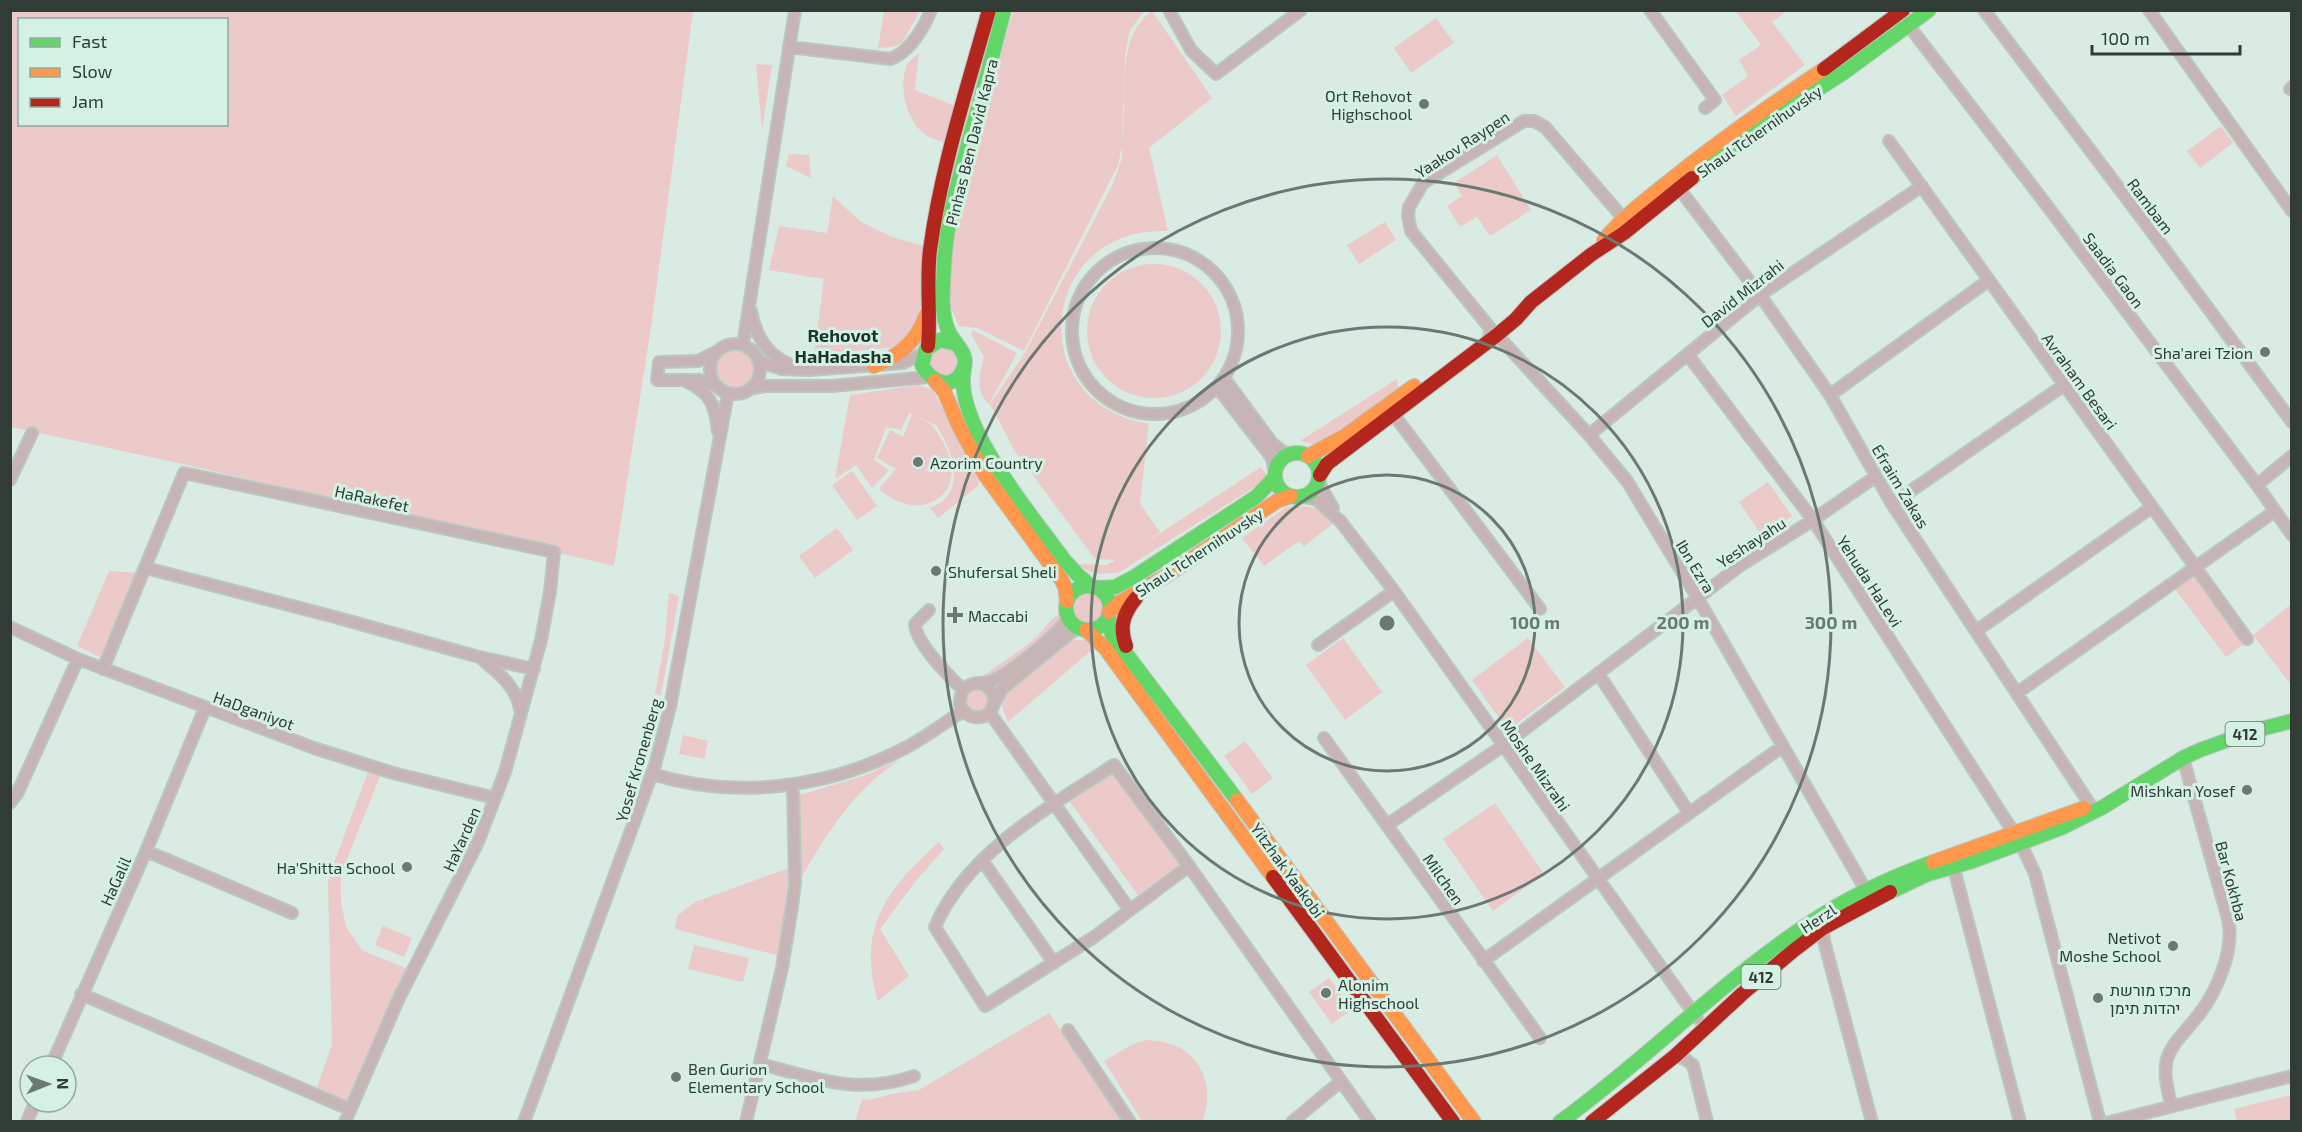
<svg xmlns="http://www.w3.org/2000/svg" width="2302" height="1132" font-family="'Exo 2',Heebo,sans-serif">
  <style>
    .green { fill: #ebcac9; fill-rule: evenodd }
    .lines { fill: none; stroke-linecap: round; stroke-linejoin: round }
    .street-casing { stroke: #bac6c1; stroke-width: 14 }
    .fast-casing { stroke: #bac6c1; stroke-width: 16 }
    .slow-casing { stroke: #bac6c1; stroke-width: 16 }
    .jam-casing { stroke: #bac6c1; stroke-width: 16 }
    .street { stroke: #c7b5b5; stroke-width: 10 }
    .fast { stroke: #63d668; stroke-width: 14 }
    .slow { stroke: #ff974d; stroke-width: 14 }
    .jam { stroke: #b3261e; stroke-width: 14 }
    .ring { fill: none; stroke: #6c7973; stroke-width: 3 }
    .poi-dot { fill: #6c7973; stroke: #d4f1e4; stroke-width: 2 }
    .labels { text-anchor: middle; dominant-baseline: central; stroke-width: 6; stroke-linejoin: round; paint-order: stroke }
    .shield { fill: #d4f1e4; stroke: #62726b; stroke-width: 1.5 }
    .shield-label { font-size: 15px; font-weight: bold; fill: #313c37 }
    .poi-label { font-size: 16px; fill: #313c37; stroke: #d4f1e4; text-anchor: start }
    .street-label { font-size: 16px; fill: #313c37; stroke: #d4f1e4 }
    .neighbourhood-label { font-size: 18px; font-weight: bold; fill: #1c342b; stroke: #d4f1e4 }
    .centre { fill: #6c7973; stroke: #d4f1e4; stroke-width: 3 }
    .ring-label { font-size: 18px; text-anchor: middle; font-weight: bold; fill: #6c7973; stroke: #d4f1e4; stroke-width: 6; stroke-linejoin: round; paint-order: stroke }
  </style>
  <rect width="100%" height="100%" fill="#daebe3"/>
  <path class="green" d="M 11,11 L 693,11 L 652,320 L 614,566 L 183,464 L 11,427 ZM 20,20 L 226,20 L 226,124 L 20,124 Z
    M 884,11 L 920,11 L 902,43 L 892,47 L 878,48 Z
    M 1013,11 L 1144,11 L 1130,30 L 1125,55 L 1122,141 C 1129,99 1113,39 1152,11 L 1212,98 L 1149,148 L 1168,231 C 1038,226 1021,404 1149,424 L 1140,504 L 1160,532 L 1142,545 L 1261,467 L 1269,478 L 1118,573 L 1094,574 L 1076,564 L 1107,565 L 1115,560 L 1095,559 L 1015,451 L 990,404 L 1023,356 L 1112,186 L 1122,158 L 1122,147 L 1118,165 L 1024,351 L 978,328 L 959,326 L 948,301 L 950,266 L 964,183 Z
    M 1736,11 L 1787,11 L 1772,22 L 1805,65 L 1736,116 L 1722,95 L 1748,76 L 1739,60 L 1761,45 Z
    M 1436,18 L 1454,43 L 1411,73 L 1394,48 Z
    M 919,53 L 915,90 L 956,106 L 947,143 C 938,140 927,138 921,131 C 906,117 899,87 906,67 C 908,62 914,57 919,53 Z
    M 756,64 L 772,65 L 762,130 Z
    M 2221,126 L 2233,143 L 2200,168 L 2187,151 Z
    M 789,154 L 809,155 L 811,178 L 786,166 Z
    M 1497,155 L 1531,210 L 1490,236 L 1477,217 L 1460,227 L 1447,206 L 1462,196 L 1454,183 Z
    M 833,196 L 861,222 L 892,237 L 924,246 L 922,302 L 912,331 L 903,342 L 894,347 L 837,353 L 814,354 L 824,279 L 769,270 L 779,226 L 827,233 Z
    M 1385,222 L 1396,240 L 1359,264 L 1347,245 Z
    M1087 331a67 67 0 1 1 134 0a67 67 0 1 1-134 0Z
    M 973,330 L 1017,353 L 989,404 C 975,392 979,373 984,357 L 971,334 Z
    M929 362a15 15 0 1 1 30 0a15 15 0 1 1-30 0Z
    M714 369a21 21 0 1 1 42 0a21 21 0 1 1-42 0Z
    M 1397,379 L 1399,393 L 1383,407 L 1314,444 L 1300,441 Z
    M 919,385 L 933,390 L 977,475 L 979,485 L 938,518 L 930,508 C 969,493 953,452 936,425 L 913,415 C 918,418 925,420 930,424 C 935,427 938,434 941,439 C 974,489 924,529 879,489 L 896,469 L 877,458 L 890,430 L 903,437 L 912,414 L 909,413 L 901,430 L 886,427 L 874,460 L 889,470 L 872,488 L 856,465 L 835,479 L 850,395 Z
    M 852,471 L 877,506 L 857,520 L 832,485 Z
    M 1768,482 L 1792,516 L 1763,537 L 1739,502 Z
    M 1295,505 L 1321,509 L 1333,524 L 1304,546 L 1299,541 L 1264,566 L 1242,538 L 1285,508 Z
    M 837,528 L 853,550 L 815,578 L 799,556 Z
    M 109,571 L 138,573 L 100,657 L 77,646 Z
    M 2194,575 L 2245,643 L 2226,657 L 2175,589 Z
    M1072 607a17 17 0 1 1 34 0a17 17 0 1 1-34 0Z
    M 669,593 L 679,596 L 661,695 L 655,694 L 665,639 Z
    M 2291,604 L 2291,685 L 2253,635 Z
    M 1059,614 L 1059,621 L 1053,634 L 996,675 L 984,675 C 1001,663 1019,652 1035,638 C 1044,631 1049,619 1059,614 Z
    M 1343,638 L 1382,692 L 1345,720 L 1306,665 Z
    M 1528,638 L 1565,687 L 1508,730 L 1472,680 Z
    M 1073,640 L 1085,640 L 1094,648 L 1008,722 L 1002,707 L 1002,699 L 1060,648 Z
    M 977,686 L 989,693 L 990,706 L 979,715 L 966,709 L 964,694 Z
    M 683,735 L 708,741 L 704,759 L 679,754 Z
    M 1245,741 L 1273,778 L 1252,794 L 1224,756 Z
    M 901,759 C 856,788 827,832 801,878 L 800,795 L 863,776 Z
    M 369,769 L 381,774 L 341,874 L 341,901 L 346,927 L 363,951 L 410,970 L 348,1102 L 317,1087 L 332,1045 L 328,883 L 334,863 Z
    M 1112,771 L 1180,864 L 1138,895 L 1070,802 Z
    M 1495,803 L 1544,874 L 1493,911 L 1443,839 Z
    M 939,842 L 944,849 L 915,882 L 880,929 L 909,976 L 878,1001 C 856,928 887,889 939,842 Z
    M 789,868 L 780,956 L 675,929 L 677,916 L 695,902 Z
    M 383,926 L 412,938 L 404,957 L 375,945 Z
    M 694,945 L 749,958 L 743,982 L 688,969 Z
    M 1329,978 L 1352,1009 L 1332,1024 L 1309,992 Z
    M 1049,1013 L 1124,1121 L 855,1122 L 862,1099 L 869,1100 L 892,1094 L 919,1090 Z
    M 1145,1040 C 1154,1041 1164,1041 1173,1045 C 1204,1056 1215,1094 1202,1121 L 1142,1121 L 1104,1061 L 1133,1044 Z
    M 2291,1095 L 2291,1121 L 2237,1121 L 2234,1109 Z"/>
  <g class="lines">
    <defs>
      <path id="street" d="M 1169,10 L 1191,50 L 1216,74 L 1301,10
        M 1650,10 L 1715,100 L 1705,108
        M 1984,10 L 2143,220 L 2292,422
        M 2149,10 L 2292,211
        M 1909,26 L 2042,199 L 2257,485 L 2292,535
        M 789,47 L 890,59 C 909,53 924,28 931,10
        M 2290,89 L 2292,87
        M 1889,141 L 2247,639
        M 1678,187 L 1760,295 L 1830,395 L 1892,504 L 2091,806
        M1072 331a83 83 0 1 1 166 0a83 83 0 1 1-166 0Z
        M 751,311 C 756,339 770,359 797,367
        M 1497,335 L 1589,435 L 1627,481 L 1697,597 L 1868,894
        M 1489,341 L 1490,328 L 1411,231 L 1408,216 L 1409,207 L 1423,183 L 1524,121 L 1534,121 L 1545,127 L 1623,218
        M710 369a25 25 0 1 1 50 0a25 25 0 1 1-50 0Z
        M 743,345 L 795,10
        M 716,352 L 698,361 L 659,362 L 657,380 L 699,380 L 717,386
        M 1688,355 L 1813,520 L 2021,844 L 2035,874 L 2100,1122
        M 758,361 L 781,369 L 809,370 L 903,363 L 924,353
        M 1224,378 L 1272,443 L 1283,452 L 1296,454
        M 685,381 C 711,393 715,404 718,432
        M 1217,387 L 1272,458 L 1275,473
        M 750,389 L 765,386 L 832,386 L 928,377
        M 1830,395 L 1989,280
        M 1394,415 L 1540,609
        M 1589,435 L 1760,295 L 1922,186
        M 1319,479 L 1322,489 L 1333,508
        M 10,480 L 32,433
        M 2257,485 L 2292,456
        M 1302,496 L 1317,500 L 1341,522 L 1394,591 L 1697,1018
        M 1892,504 L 2064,385
        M 146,568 L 331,616 L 479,657 L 534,669
        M 929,610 L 915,624 C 916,644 949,676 963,690
        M 10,627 L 78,659 L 314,748 L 393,773 L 495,798
        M 1976,631 L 2152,507
        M 1318,645 L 1394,591
        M 482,659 C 499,674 516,686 520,709
        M 103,669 L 184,473 L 554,552 L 550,592 L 541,640 L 505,772 L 478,842 L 399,998 L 345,1122
        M 1598,673 L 1689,813
        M 982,684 C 997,691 998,707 985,716 C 973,720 966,716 960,705 C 960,699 960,692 965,688 C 973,681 984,684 992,681 C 1011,673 1059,634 1068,617
        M 2017,693 L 2275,511
        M 995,702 L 1002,689 L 1069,634 L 1079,628
        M 990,713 L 1129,909
        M 1324,738 L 1540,1038
        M 652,774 C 736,800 828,788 905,748 C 926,737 944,723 963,711
        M 10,803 L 17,794 L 78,659
        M 1387,825 L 1504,745 L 1741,565 L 1813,520 L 1875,477
        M 146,851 L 292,913
        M 982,860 L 1054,963
        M 1952,861 L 2020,1122
        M 1189,866 L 1094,937 L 985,1006 L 935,927 C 966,853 1049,807 1114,765 L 1189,866 L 1370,1122
        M 1823,928 L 1824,941 L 1872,1122
        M 1483,961 L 1783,746
        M 81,994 L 349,1109
        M 1068,1030 L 1130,1122
        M 1675,1056 L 1685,1059 L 1693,1065 L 1707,1122
        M 760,1064 C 816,1078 856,1096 914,1076
        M 51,1066 L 146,851 L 205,708
        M 2171,1105 C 2168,1090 2163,1075 2167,1059 C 2172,1043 2186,1031 2196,1018 C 2216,994 2235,951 2228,919 L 2183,758
        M 27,1122 L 35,1102
        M 524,1122 L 655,765 L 670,707 L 728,393
        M 746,1122 L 782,968 L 792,907 L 795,883 L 793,785
        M 1292,1122 L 1341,1081
        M 2110,1122 L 2292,1076"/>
      <path id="fast" d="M 1692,178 L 1736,142 L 1843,73 L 1929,10
        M 957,344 L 940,340 L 926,349 L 922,365 C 930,382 953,392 963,370 C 971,354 953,343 948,330 C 940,311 943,287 944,266 C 946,222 959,180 970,137 C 982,95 993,53 1004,10
        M 964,370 C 953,424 1034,518 1065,561 L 1078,575 L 1092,587
        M1275 475a22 22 0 1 1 44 0a22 22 0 1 1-44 0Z
        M1066 608a22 22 0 1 1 44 0a22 22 0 1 1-44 0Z
        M 1097,588 L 1115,587 L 1134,577 L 1256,497 L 1275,477
        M 1108,616 L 1112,635 L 1237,800
        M 1890,892 L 1928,874 L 1973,861 L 2061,828 L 2103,807 L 2183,758 L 2200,750 L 2253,731 L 2292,721
        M 1560,1122 C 1650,1057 1728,974 1822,915 C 1857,893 1894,876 1933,862"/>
      <path id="slow" d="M 1604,240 C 1624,216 1648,198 1672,179 C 1721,139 1772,104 1824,69
        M 874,366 C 900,355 917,342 926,315
        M 935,381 L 944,391 L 959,426 L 985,475 L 1061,579 L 1065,587 L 1067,601
        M 1308,456 L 1345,436 L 1414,386
        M 1109,612 L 1120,602 L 1166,576 L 1277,501 L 1291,496
        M 1086,630 L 1105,648 L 1273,877
        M 1237,800 L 1474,1122
        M 1933,862 L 2084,808"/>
      <path id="jam" d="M 1824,69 L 1903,10
        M 928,346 C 931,314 926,282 930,250 C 941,168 967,89 989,10
        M 1320,475 L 1327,464 L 1497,335 L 1516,319 L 1531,302 L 1592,254 L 1624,233 L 1692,178
        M 1126,646 C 1119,627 1123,614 1136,598
        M 1273,877 L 1453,1122
        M 1592,1122 L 1675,1056 L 1742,994 L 1793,951 L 1823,928 L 1890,892"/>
    </defs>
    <use href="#street" class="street-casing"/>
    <use href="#fast" class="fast-casing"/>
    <use href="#slow" class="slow-casing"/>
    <use href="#jam" class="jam-casing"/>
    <use href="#street" class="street"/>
    <use href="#fast" class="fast"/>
    <use href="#slow" class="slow"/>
    <use href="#jam" class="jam"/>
  </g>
  <g class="ring">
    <circle cx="1387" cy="623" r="148"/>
    <circle cx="1387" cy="623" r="296"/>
    <circle cx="1387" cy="623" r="444"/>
  </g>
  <g class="poi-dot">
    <circle cx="1424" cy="104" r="6"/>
    <circle cx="2265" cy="352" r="6"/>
    <circle cx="918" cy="462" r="6"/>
    <circle cx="936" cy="571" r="6"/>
    <path d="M952 606h6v6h6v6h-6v6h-6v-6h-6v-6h6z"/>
    <circle cx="2247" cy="790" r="6"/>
    <circle cx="407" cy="867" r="6"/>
    <circle cx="2173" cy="946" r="6"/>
    <circle cx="1326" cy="993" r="6"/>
    <circle cx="2098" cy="998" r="6"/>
    <circle cx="676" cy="1077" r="6"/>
  </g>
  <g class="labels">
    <g class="shield">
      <rect x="2225.5" y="722" width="39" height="24" rx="4.5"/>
      <rect x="1741.5" y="965" width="39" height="24" rx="4.5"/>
    </g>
    <g class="shield-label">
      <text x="2245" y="734">412</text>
      <text x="1761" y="977">412</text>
    </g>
    <g class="poi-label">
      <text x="1412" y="95" text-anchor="end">Ort Rehovot<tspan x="1412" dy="18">Highschool</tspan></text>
      <text x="2253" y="352" text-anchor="end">Sha'arei Tzion</text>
      <text x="930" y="462">Azorim Country</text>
      <text x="948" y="571">Shufersal Sheli</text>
      <text x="968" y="615">Maccabi</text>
      <text x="2235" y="790" text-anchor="end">Mishkan Yosef</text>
      <text x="395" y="867" text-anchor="end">Ha'Shitta School</text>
      <text x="2161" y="937" text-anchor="end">Netivot<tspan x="2161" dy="18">Moshe School</tspan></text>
      <text x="1338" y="984">Alonim<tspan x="1338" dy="18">Highschool</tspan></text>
      <text x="2110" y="989">מרכז מורשת<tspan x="2110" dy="18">יהדות תימן</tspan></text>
      <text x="688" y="1068">Ben Gurion<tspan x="688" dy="18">Elementary School</tspan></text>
    </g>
    <g class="street-label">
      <text transform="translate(1759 131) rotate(-35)">Shaul Tchernihuvsky</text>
      <text transform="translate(971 142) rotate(-76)">Pinhas Ben David Kapra</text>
      <text transform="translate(1462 144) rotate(-33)">Yaakov Raypen</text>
      <text transform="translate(2151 206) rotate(53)">Rambam</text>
      <text transform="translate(2114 270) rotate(53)">Saadia Gaon</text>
      <text transform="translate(1742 293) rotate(-38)">David Mizrahi</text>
      <text transform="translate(2080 381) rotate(54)">Avraham Besari</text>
      <text transform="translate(1901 486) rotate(59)">Efraim Zakas</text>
      <text transform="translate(372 498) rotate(12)">HaRakefet</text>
      <text transform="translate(1751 542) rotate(-33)">Yeshayahu</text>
      <text transform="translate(1199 552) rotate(-33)">Shaul Tchernihuvsky</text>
      <text transform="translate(1696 566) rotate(59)">Ibn Ezra</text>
      <text transform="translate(1870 581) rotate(57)">Yehuda HaLevi</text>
      <text transform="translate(254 710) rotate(20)">HaDganiyot</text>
      <text transform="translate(638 760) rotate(-74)">Yosef Kronenberg</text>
      <text transform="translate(1536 765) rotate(55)">Moshe Mizrahi</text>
      <text transform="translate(461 839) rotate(-66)">HaYarden</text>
      <text transform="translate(1288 870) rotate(54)">Yitzhak Yaakobi</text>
      <text transform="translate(1444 879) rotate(55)">Milchen</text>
      <text transform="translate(115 881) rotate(-66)">HaGalil</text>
      <text transform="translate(2232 881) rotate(75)">Bar Kokhba</text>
      <text transform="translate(1818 918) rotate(-33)">Herzl</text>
    </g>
    <g class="neighbourhood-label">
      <text x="843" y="335">Rehovot<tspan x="843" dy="21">HaHadasha</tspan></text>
    </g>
  </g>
  <circle cx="1387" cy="623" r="9" class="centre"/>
  <g class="ring-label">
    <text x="1535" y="629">100 m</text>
    <text x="1683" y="629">200 m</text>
    <text x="1831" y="629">300 m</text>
  </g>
  <rect width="2302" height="1132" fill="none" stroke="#313c37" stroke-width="24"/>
  <rect x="18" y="18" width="210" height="108" fill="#d4f1e4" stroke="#93a99f" stroke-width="1.5"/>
  <rect x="30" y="38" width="30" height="9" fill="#63d668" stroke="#93a99f" stroke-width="1.5"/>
  <text x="72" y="48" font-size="18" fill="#313c37">Fast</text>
  <rect x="30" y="68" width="30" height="9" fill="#ff974d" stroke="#93a99f" stroke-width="1.5"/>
  <text x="72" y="78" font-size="18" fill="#313c37">Slow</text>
  <rect x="30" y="98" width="30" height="9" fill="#b3261e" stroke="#93a99f" stroke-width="1.5"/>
  <text x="72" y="108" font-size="18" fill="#313c37">Jam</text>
  <g transform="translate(48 1084) rotate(89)"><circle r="28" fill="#d4f1e4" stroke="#93a99f" stroke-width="1.5"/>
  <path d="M0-4.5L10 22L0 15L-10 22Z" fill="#6c7973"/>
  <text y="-9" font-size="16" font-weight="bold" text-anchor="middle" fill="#313c37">N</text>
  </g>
  <path d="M2092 45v9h148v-9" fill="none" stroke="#313c37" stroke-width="3"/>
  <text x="2101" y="45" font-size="18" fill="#313c37" stroke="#d4f1e4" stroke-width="4.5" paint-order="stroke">100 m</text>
</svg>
